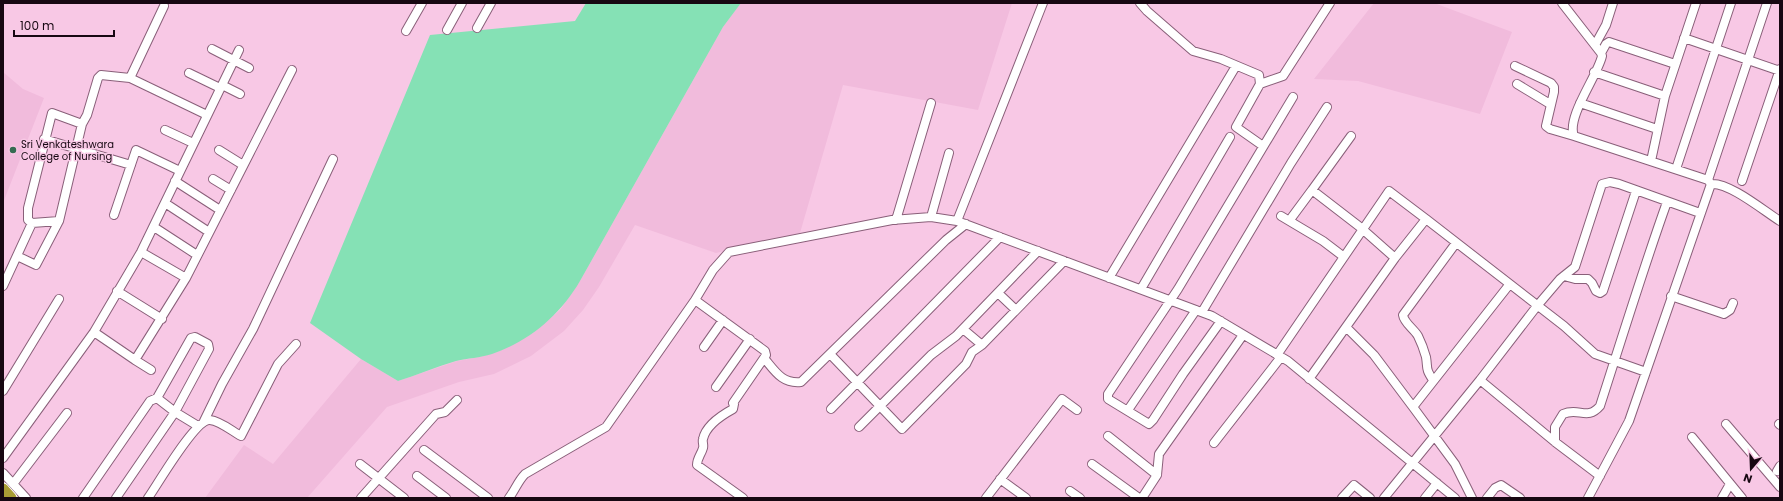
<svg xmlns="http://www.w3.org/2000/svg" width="1783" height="501" font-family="Poppins,sans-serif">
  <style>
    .built { fill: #f1bbdc }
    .green { fill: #85e1b5 }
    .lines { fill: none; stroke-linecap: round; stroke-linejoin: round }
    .minor-casing { stroke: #895f79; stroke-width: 10 }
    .highway-casing { stroke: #fff; stroke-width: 13 }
    .minor { stroke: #fff; stroke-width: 8 }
    .highway { stroke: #aa9d36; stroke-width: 11 }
    .poi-dot { fill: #346b51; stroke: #f8c8e5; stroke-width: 1.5 }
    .labels { text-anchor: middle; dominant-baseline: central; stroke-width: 3; stroke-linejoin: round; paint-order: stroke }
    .poi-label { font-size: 10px; fill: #170812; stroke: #f8c8e5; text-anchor: start }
  </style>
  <rect width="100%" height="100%" fill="#f8c8e5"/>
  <path class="built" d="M 741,3 L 1012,3 L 978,110 L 843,85 L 800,233 L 716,253 L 635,225 L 599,287 L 583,310 L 564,331 L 531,356 L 494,374 L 459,382 L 387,407 L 307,498 L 205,498 L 244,445 L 273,464 L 361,359 L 398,381 L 457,361 L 480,357 L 502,350 L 533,333 L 560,310 L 580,281 L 723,27 Z
    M 1374,3 L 1434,3 L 1512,32 L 1480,114 L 1358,81 L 1314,79 Z
    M 3,72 L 23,89 L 44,98 L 3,203 Z"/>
  <path class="green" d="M 586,3 L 741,3 L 723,27 L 580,281 C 560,315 530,341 492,354 C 480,358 468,358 456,361 C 436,367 417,375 398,381 L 361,359 L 310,323 L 430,35 L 575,21 Z"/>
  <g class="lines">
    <defs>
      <path id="minor" d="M 1140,3 L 1147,11 L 1193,51 L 1221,59 L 1259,75 L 1260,84 L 1236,127 L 1263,146
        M 1562,3 L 1601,53 L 1602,56 C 1598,75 1566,117 1574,136 L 1708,180 L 1711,184
        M 477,28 L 491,3
        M 447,30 L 462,3
        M 406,31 L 422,3
        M 1684,38 L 1780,71
        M 1595,45 L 1606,25 L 1613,3
        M 212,49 L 249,68
        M 1601,53 L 1606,44 L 1609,42 L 1675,64
        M 1515,66 L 1551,83 L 1554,87 L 1554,92 L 1546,126 L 1550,129 L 1574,136
        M 1594,72 L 1665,96
        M 189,73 L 220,88
        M 130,78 L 164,6
        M 1260,84 L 1283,76 L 1330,3
        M 1517,84 L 1550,104
        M 222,85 L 240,94
        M 1580,103 L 1657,129
        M 82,124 L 52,113 L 28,208 L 28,220 L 32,223 L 59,221 L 82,124 L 87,115 L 98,78 L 101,75 L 130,78 L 207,115
        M 165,130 L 193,143
        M 44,139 L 131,165
        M 219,150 L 243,165
        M 1651,161 L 1665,96 L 1696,3
        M 1676,169 L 1731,3
        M 213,179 L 231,190
        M 1708,180 L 1767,3
        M 175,181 L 220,210
        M 1742,181 L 1780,69
        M 1711,184 C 1729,182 1764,211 1780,221
        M 1312,190 L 1351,136
        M 165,203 L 209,232
        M 114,215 L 136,150 L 180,171
        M 1281,216 L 1323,241 L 1344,257
        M 931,217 L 949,153
        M 1292,217 L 1312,190 L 1360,227 L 1395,258
        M 896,220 L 931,103
        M 957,221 L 1043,3
        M 154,227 L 197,255
        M 141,252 L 186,278
        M 17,256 L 36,265 L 59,221
        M 1564,276 L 1575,279 L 1588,279 L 1592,283 L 1596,291 L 1600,293 L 1603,291 L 1636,191
        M 1109,278 L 1236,66
        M 3,286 L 32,223
        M 1141,289 L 1230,137
        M 117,291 L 162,319
        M 998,293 L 1016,310
        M 1671,296 L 1724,314 L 1730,310 L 1733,303
        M 695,300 L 765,351 L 766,355 L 764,358 C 775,371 782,384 801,382 L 946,240 L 966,224
        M 1202,312 L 1291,163 L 1327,107
        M 1221,321 L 1183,374 L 1153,420 L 1149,424 L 1108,399 L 1108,394 L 1178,289 L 1293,97
        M 1346,327 L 1374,355 L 1413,407 L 1455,464 L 1472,498
        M 963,329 L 982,345
        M 94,332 L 135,360 L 186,278 L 292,70
        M 704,347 L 723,320
        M 830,354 L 902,429 L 966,364 L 972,352 L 982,345 L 1064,261
        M 1277,355 L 1389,191 L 1426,219
        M 135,360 L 151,370
        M 1309,379 L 1395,258 L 1426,219 L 1564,326 L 1595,354 L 1646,372
        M 1433,380 C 1425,368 1428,369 1426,357 C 1424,350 1421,342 1418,336 C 1414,329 1404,323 1403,315 L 1456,243
        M 1480,380 L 1555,442 L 1600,476
        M 716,387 L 750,339
        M 3,391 L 59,299
        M 157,398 L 175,412 L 198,426
        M 1413,407 L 1509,285
        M 831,409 L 1000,237
        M 1128,410 L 1196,310
        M 204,421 L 222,384 L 253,329 L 333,159
        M 1726,424 L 1780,487
        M 1779,424 L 1780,425
        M 859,427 L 931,355 L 956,336 L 1038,251
        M 1108,436 L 1157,475
        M 1692,437 L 1742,498
        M 1555,442 L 1555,427 L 1563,414 C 1579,407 1587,421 1600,406 C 1622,338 1643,269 1667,202
        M 1214,443 L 1281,357
        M 424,450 L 488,498
        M 3,458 L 94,332 L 141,252 L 239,50
        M 360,464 L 404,498
        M 1092,464 L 1139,498
        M 1777,471 L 1780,466
        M 3,473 L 26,498
        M 417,476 L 446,498
        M 1000,479 L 1026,498
        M 13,484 L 67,413
        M 1070,491 L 1080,498
        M 83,498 L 150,401 L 157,398 L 191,338 L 195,337 L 208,344 L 209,349 L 175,412 L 116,498
        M 148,498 C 158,484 195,419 210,420 C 220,421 232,431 241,436 L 278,364 L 296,344
        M 361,498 L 436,414 L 445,412 L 457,400
        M 509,498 C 515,490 518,481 525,474 L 606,427 L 695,300 L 713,270 L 729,252 L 892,220 L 931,217 L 957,221 L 1212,316 L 1288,361 L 1455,498
        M 743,498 L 697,465 C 697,458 701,455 703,448 C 704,445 702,442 703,439 C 706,425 722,415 733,409 L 734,404 L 733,403 L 764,358
        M 986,498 L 1062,399 L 1077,410
        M 1142,498 L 1157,475 L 1159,454 L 1243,335
        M 1342,498 L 1354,485 L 1370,498
        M 1384,498 L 1480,380 L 1537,306 L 1560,279 L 1575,267 L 1602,184 L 1610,182 L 1619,184 L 1700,213
        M 1425,498 L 1437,483
        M 1487,498 L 1495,488 L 1501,485 L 1520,498
        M 1588,498 L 1629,421 L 1711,184
        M 1722,498 L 1730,484"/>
      <path id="highway" d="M 3,489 L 11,498"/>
    </defs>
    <use href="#minor" class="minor-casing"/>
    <use href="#highway" class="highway-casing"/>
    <use href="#minor" class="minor"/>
    <use href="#highway" class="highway"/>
  </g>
  <circle class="poi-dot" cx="13" cy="150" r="4"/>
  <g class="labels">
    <g class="poi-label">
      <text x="21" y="144">Sri Venkateshwara<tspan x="21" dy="12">College of Nursing</tspan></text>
    </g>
  </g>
  <rect width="1783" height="501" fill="none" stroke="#170812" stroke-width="8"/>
  <g transform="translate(1751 469) rotate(199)" stroke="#f8c8e5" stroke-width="3" paint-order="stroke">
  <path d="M0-3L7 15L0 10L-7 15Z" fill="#170812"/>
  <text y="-6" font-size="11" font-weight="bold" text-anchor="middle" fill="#170812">N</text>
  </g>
  <path d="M14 30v6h100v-6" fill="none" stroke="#170812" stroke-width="2"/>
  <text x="20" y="30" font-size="12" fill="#170812" stroke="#f8c8e5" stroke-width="3" paint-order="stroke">100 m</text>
</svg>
